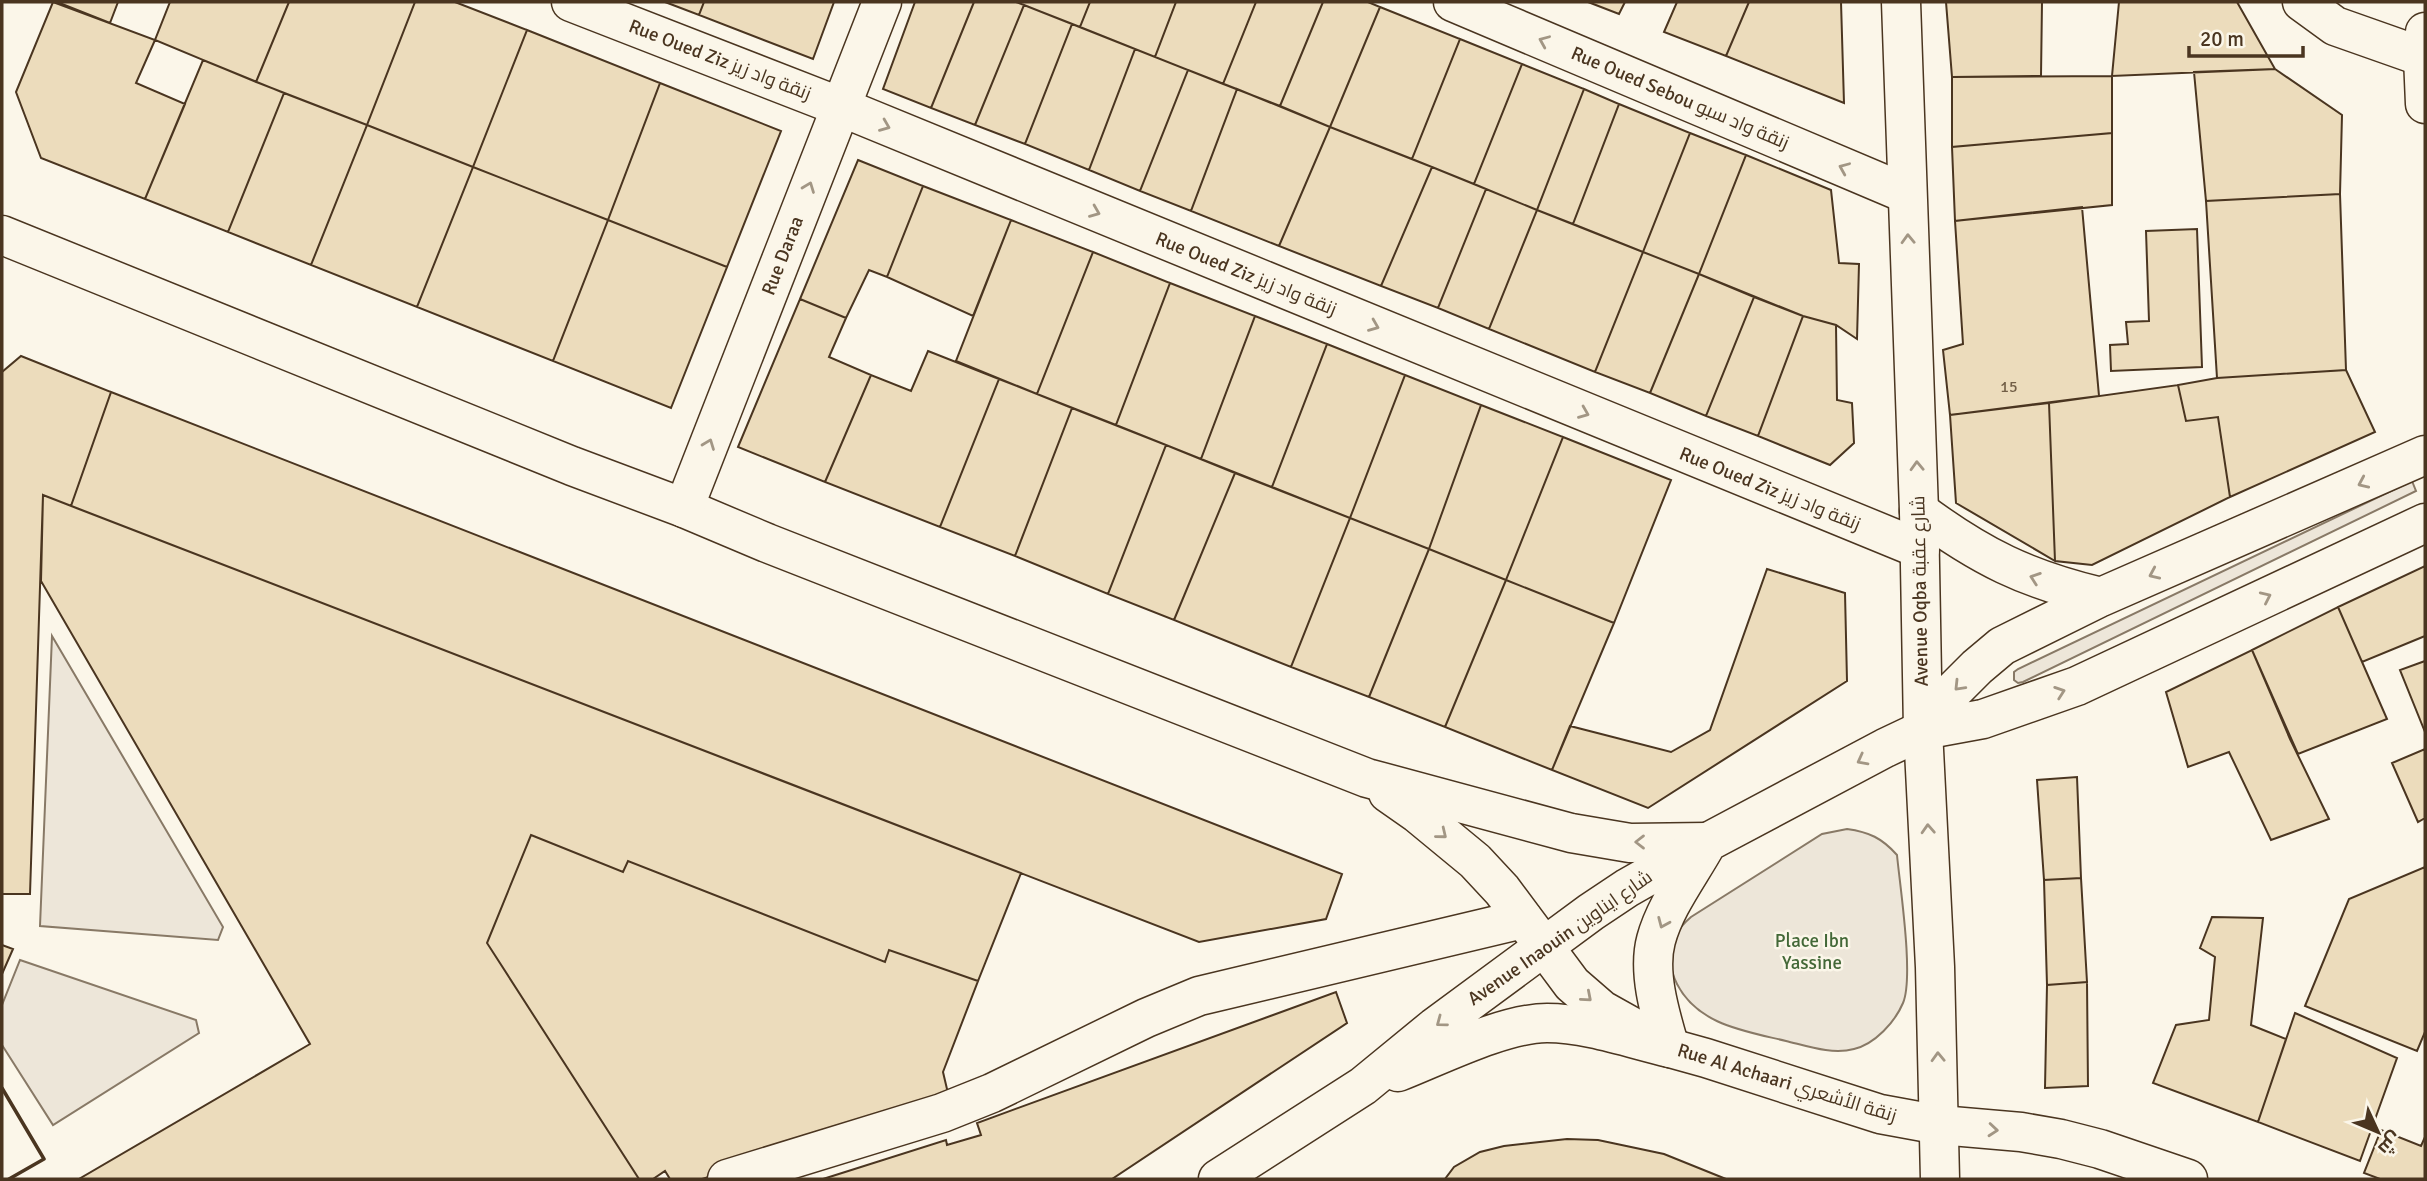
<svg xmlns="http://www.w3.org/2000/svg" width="2427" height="1181" font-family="Signika,Cairo,sans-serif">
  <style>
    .green { fill: #ede6d9; stroke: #887966; stroke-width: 2 }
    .building { fill: #ecdcbc; stroke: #4a3520; stroke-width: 2 }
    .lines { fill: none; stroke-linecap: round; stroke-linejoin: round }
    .minor-casing { stroke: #4a3520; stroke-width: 41 }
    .major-casing { stroke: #4a3520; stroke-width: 41 }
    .minor { stroke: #fbf6e9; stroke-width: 38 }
    .major { stroke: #fbf6e9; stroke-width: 38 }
    .wall { stroke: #4a3520; stroke-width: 3.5 }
    .oneway { stroke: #a29684 }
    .labels { text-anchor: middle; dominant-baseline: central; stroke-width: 5; stroke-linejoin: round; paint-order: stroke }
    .number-label { font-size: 16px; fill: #725f47 }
    .street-label { font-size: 19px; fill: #4a3520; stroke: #fbf6e9 }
    .park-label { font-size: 19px; fill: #436837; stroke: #fbf6e9 }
  </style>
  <rect width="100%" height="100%" fill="#fbf6e9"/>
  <path class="green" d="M 2412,481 L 2416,491 L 2023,682 L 2018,683 L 2014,680 L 2014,672 L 2018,669 Z
    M 52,636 L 223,927 L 218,940 L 40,926 Z
    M 1847,829 C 1869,832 1882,838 1897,855 C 1900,887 1914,977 1903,1003 C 1895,1022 1875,1044 1854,1049 C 1832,1055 1807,1046 1786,1041 C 1745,1031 1698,1025 1677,984 C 1672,974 1669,964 1672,953 C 1676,935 1676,930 1691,917 L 1822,834 Z
    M 20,960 L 196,1020 L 199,1033 L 53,1125 L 2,1045 L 2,1005 Z"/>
  <path class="building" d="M 53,2 L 155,40 L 136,83 L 185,104 L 145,199 L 41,158 L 16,92 Z
    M 57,2 L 118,2 L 110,23 Z
    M 170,2 L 289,2 L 256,82 L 155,40 Z
    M 289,2 L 415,2 L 367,125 L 256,82 Z
    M 415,2 L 455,2 L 527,30 L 473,167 L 367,125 Z
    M 665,2 L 704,2 L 699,15 Z
    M 704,2 L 834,2 L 813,59 L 699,15 Z
    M 915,2 L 974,2 L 931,108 L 883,89 Z
    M 974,2 L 1016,2 L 1024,5 L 975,125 L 931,108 Z
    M 1016,2 L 1090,2 L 1080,27 Z
    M 1090,2 L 1176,2 L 1155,57 L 1080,27 Z
    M 1176,2 L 1256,2 L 1223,84 L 1155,57 Z
    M 1256,2 L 1323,2 L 1280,106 L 1223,84 Z
    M 1323,2 L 1368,2 L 1380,7 L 1330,127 L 1280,106 Z
    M 1588,2 L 1625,2 L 1619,14 Z
    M 1677,2 L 1749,2 L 1726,56 L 1664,32 Z
    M 1749,2 L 1841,2 L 1844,103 L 1726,56 Z
    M 1946,2 L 2042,2 L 2041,76 L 1952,77 Z
    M 2119,2 L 2237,2 L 2275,69 L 2112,76 Z
    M 1024,5 L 1072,24 L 1025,144 L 975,125 Z
    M 1380,7 L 1460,39 L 1412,159 L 1330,127 Z
    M 1072,24 L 1135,49 L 1089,170 L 1025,144 Z
    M 527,30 L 660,83 L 608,220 L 473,167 Z
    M 1460,39 L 1522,64 L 1474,184 L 1412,159 Z
    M 1135,49 L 1188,70 L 1140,191 L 1089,170 Z
    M 203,60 L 284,93 L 228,232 L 145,199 Z
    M 1522,64 L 1584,89 L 1537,210 L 1474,184 Z
    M 2275,69 L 2342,115 L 2340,194 L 2206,201 L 2194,72 Z
    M 1188,70 L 1237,89 L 1191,211 L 1140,191 Z
    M 2112,76 L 2112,133 L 1952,147 L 1952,77 Z
    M 660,83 L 781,131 L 727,267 L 608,220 Z
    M 1237,89 L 1330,127 L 1279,246 L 1191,211 Z
    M 1584,89 L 1619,104 L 1573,224 L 1537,210 Z
    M 284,93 L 367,125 L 311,265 L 228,232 Z
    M 1619,104 L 1690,133 L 1643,252 L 1573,224 Z
    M 367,125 L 473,167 L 417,307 L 311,265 Z
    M 1330,127 L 1432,167 L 1381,286 L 1279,246 Z
    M 1690,133 L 1746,155 L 1699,274 L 1643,252 Z
    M 2112,133 L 2112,205 L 1955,221 L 1952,147 Z
    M 1746,155 L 1831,190 L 1839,263 L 1859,264 L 1857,339 L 1836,325 L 1803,316 L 1699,274 Z
    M 858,160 L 923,186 L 887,277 L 869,270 L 846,318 L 800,299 Z
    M 473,167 L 608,220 L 553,361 L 417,307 Z
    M 1432,167 L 1486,189 L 1438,308 L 1381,286 Z
    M 923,186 L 1011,220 L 973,316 L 887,277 Z
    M 1486,189 L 1537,210 L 1489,329 L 1438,308 Z
    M 2340,194 L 2346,370 L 2217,378 L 2206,201 Z
    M 2082,207 L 2099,396 L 1950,415 L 1943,350 L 1963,344 L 1955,221 Z
    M 1537,210 L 1643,252 L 1595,372 L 1489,329 Z
    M 608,220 L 727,267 L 671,408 L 553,361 Z
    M 1011,220 L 1093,252 L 1037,394 L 956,361 Z
    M 2197,229 L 2202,367 L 2111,371 L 2110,345 L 2128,344 L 2126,322 L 2149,321 L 2146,231 Z
    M 1093,252 L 1170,283 L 1116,425 L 1037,394 Z
    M 1643,252 L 1699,274 L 1650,393 L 1595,372 Z
    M 1699,274 L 1754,297 L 1706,416 L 1650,393 Z
    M 1170,283 L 1255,316 L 1201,459 L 1116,425 Z
    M 1754,297 L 1803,316 L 1758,436 L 1706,416 Z
    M 800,299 L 846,318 L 829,357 L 871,375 L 825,482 L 738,447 Z
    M 1255,316 L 1327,344 L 1272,487 L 1201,459 Z
    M 1803,316 L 1836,325 L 1837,400 L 1852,403 L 1854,443 L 1830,465 L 1758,436 Z
    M 1327,344 L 1405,375 L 1350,518 L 1272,487 Z
    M 928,351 L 999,379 L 940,527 L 825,482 L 871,375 L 911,391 Z
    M 21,356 L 111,392 L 71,506 L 43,495 L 30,894 L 2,894 L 2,372 Z
    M 2346,370 L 2375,432 L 2230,497 L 2218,417 L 2186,421 L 2178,385 L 2217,378 Z
    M 1405,375 L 1481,405 L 1429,549 L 1350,518 Z
    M 999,379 L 1072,408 L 1015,556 L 940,527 Z
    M 2178,385 L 2186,421 L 2218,417 L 2230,497 L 2092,565 L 2055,561 L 2049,403 Z
    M 111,392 L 1342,874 L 1326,919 L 1199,942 L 71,506 Z
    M 2049,403 L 2055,561 L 1956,503 L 1950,415 Z
    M 1481,405 L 1563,437 L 1506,580 L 1429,549 Z
    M 1072,408 L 1166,445 L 1108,594 L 1015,556 Z
    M 1563,437 L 1671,480 L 1614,623 L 1506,580 Z
    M 1166,445 L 1235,473 L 1174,620 L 1108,594 Z
    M 1235,473 L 1350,518 L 1291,667 L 1174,620 Z
    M 43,495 L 1021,873 L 978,981 L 889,950 L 885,962 L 628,861 L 623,872 L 531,835 L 487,943 L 639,1179 L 79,1179 L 310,1044 L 41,581 Z
    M 1350,518 L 1429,549 L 1369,697 L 1291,667 Z
    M 1429,549 L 1506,580 L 1445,727 L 1369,697 Z
    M 2425,566 L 2425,636 L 2362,662 L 2338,607 Z
    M 1767,569 L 1845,593 L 1847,681 L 1648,808 L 1552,770 L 1570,726 L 1671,752 L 1710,730 Z
    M 1506,580 L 1614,623 L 1552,770 L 1445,727 Z
    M 2338,607 L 2387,719 L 2298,754 L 2252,650 Z
    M 2252,650 L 2290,739 L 2329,819 L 2271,840 L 2229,752 L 2188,767 L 2166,692 Z
    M 2425,661 L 2425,732 L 2400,670 Z
    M 2425,749 L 2425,818 L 2418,822 L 2392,763 Z
    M 2077,777 L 2081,878 L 2044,880 L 2037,780 Z
    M 531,835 L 623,872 L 628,861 L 885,962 L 889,950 L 978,981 L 943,1072 L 951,1106 L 702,1179 L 670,1179 L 665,1171 L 653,1179 L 639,1179 L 487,943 Z
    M 2425,867 L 2425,1032 L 2417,1051 L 2305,1006 L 2349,899 Z
    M 2081,878 L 2087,982 L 2047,985 L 2044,880 Z
    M 2212,917 L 2263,918 L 2251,1025 L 2286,1039 L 2258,1122 L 2153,1083 L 2176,1025 L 2209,1020 L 2215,957 L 2200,948 Z
    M 2,945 L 13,949 L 2,974 Z
    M 2087,982 L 2088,1086 L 2045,1088 L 2047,985 Z
    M 1336,992 L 1347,1023 L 1112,1179 L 823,1179 L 946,1140 L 947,1145 L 981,1135 L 977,1123 Z
    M 2295,1013 L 2397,1058 L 2360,1161 L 2258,1122 Z
    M 2381,1130 L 2421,1146 L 2425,1137 L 2425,1179 L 2380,1179 L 2364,1173 Z
    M 1567,1139 L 1598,1140 L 1664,1154 L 1726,1179 L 1445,1179 L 1454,1167 L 1480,1152 L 1504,1146 Z"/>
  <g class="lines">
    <defs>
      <g id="minor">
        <path d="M 571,2 L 841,107 L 1920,549"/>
        <path d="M 1453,2 L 1907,194"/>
        <path d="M 1901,2 L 1919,511 L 1923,730 L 1935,967 L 1940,1179"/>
        <path d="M 2302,2 L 2335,26 L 2423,57"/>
        <path d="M 2425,32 L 2423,57 L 2425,104"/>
        <path d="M 2,235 L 572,466 L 684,508 L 767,543 L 1367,778 L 1571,833 L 1630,843 L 1708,842"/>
        <path id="s1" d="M 684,508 L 882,2"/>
        <path d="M 1388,793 L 1418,814 L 1475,861 L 1502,890 L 1572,984 L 1602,1010 L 1670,1048 L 1706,1058 L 1880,1114 L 1940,1125 L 2021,1132 L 2061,1139 L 2100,1149 L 2188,1179"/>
        <path d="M 727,1179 L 942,1113 L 992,1093 L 1146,1018 L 1199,996 L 1523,919"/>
      </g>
      <path id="major" d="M 1919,511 C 1981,557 2026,579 2101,597
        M 1923,730 L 1949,695 L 1977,667 L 2002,646 L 2101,597 L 2425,455
        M 1398,1072 C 1439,1056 1504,1023 1547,1023 C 1586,1023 1632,1039 1670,1048 C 1661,1017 1647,973 1656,940 C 1665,906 1690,874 1707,843
        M 1218,1179 L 1363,1086 L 1435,1027 L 1591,912 L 1627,888 L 1708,842 L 1885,748 L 1923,730 L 1983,719 L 2077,686 L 2425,523"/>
    </defs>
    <use href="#minor" class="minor-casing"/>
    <use href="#major" class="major-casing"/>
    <use href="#minor" class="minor"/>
    <use href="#major" class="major"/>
    <path class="wall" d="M 2,1088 L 44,1159 L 9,1179"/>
  </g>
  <defs><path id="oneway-chevron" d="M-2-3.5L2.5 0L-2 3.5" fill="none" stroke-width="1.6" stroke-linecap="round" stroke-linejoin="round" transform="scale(1.75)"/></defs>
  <g class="oneway">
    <use href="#oneway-chevron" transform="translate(1544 41) rotate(-157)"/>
    <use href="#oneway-chevron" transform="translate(885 126) rotate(22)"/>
    <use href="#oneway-chevron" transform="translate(1844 168) rotate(-157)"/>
    <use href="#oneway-chevron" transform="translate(809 187) rotate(-69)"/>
    <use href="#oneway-chevron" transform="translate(1095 212) rotate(22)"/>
    <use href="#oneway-chevron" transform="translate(1908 239) rotate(-92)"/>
    <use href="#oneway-chevron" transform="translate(1374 326) rotate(22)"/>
    <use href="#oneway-chevron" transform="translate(1584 413) rotate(22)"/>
    <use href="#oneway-chevron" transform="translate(709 444) rotate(-69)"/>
    <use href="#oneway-chevron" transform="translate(1917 466) rotate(-92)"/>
    <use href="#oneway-chevron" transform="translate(2363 483) rotate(156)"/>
    <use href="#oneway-chevron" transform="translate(2154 574) rotate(156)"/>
    <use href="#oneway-chevron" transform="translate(2035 578) rotate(-161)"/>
    <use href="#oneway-chevron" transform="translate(2266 597) rotate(-25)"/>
    <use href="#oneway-chevron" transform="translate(1959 686) rotate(134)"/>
    <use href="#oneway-chevron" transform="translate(2060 692) rotate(-19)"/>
    <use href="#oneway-chevron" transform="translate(1862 760) rotate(152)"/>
    <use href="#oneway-chevron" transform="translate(1928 829) rotate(-93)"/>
    <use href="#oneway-chevron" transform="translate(1442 834) rotate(39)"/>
    <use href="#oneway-chevron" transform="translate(1640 842) rotate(-180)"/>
    <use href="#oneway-chevron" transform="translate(1663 923) rotate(113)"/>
    <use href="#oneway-chevron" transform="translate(1587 997) rotate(41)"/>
    <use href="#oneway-chevron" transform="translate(1441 1022) rotate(143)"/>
    <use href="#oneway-chevron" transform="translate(1938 1057) rotate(-92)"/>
    <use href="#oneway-chevron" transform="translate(1993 1130) rotate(5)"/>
  </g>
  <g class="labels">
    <g class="number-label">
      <text x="2009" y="387">15</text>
    </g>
    <g class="street-label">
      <text transform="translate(720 60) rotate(21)">Rue Oued Ziz زنقة واد زيز</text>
      <text transform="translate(1680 98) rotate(23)">Rue Oued Sebou زنقة واد سبو</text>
      <text stroke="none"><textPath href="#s1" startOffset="271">Rue Daraa</textPath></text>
      <text transform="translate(1246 274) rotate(22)">Rue Oued Ziz زنقة واد زيز</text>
      <text transform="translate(1770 489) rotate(22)">Rue Oued Ziz زنقة واد زيز</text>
      <text transform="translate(1920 591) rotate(-91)">Avenue Oqba شارع عقبة</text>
      <text transform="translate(1560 938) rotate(-35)">Avenue Inaouin شارع ايناوين</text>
      <text transform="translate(1787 1083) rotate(17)">Rue Al Achaari زنقة الأشعري</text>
    </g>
    <g class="park-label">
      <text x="1812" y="941">Place Ibn<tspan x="1812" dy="22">Yassine</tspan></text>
    </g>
  </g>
  <rect width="2427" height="1181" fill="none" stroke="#4a3520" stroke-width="7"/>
  <g transform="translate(2378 1132) rotate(134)" stroke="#fbf6e9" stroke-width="5" paint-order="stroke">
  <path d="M0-5L12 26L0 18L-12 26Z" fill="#4a3520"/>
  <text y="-10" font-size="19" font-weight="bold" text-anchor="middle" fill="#4a3520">ش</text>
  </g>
  <path d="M2189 46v10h114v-10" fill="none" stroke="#4a3520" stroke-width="3.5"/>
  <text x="2200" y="46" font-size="21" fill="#4a3520" stroke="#fbf6e9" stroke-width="5" paint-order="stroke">20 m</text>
</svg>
